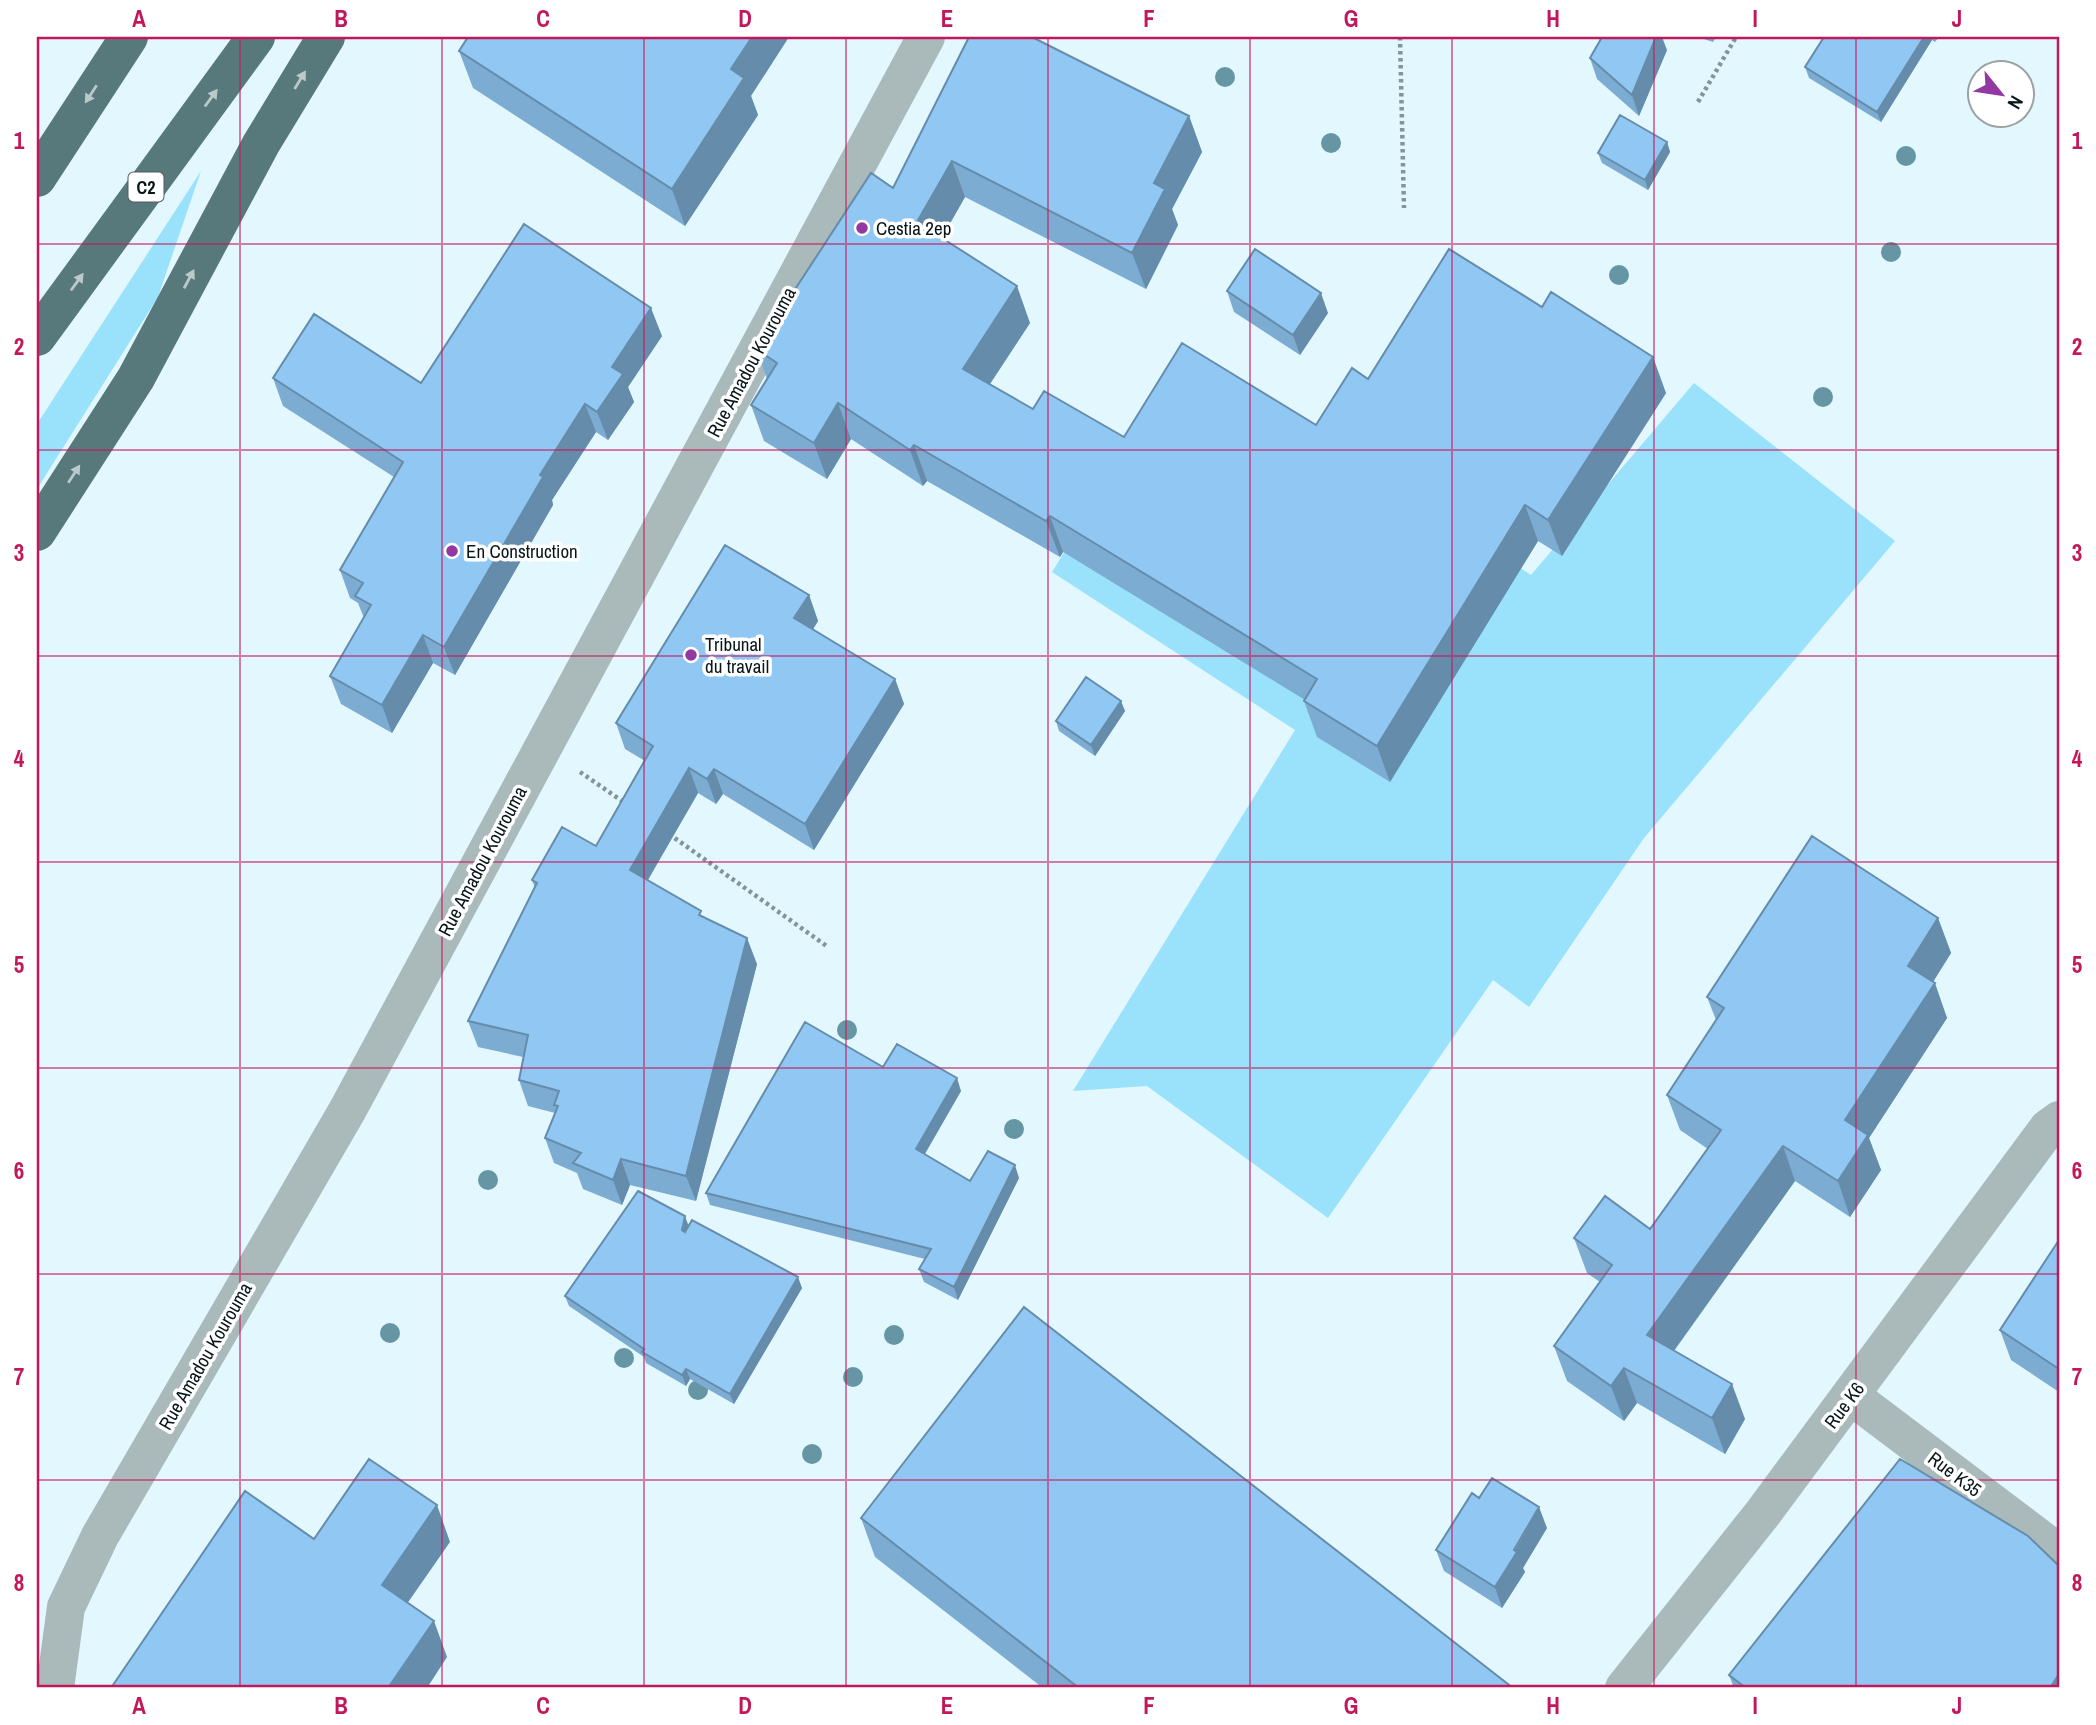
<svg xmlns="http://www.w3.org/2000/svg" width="2096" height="1725" font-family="'Archivo Narrow',sans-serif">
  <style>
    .green { fill: #9ae2fc }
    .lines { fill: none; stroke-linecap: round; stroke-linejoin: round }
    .path { stroke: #83949a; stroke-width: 4.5; stroke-dasharray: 3.5 3.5; stroke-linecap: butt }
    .street { stroke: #aababb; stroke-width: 38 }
    .highway { stroke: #57797c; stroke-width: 38 }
    .tree { fill: #6696a3 }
    .wall { fill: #7cacd1 }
    .shaded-wall { fill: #658caa }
    .building { fill: #90c8f3; stroke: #658caa; stroke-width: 2 }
    .oneway { fill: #bcc9cb }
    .grid { fill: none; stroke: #c2185b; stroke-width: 2; stroke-opacity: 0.55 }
    .poi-dot { fill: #9338a3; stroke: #fff; stroke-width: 2.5 }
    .labels { text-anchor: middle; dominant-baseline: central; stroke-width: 7; stroke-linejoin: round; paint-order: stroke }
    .shield { fill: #fff; stroke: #525b5e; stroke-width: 2 }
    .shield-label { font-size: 18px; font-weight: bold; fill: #081519 }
    .poi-label { font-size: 19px; fill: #081519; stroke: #fff; text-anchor: start }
    .street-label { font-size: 19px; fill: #081519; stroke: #fff }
    .neatline { fill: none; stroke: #c2185b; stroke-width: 2.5 }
    .grid-label { font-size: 23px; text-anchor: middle; font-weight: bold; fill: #c2185b }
  </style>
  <rect width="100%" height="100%" fill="#e2f7fe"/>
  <path class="green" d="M 201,171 L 158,297 L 37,489 L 37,424 Z
    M 1186,354 L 1531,575 L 1694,383 L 1895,541 L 1644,838 L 1529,1007 L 1493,980 L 1328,1218 L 1147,1086 L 1073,1091 L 1295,730 L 1052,572 Z"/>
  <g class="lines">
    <path class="path" d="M 1400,37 L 1404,208
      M 1698,102 L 1736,37
      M 580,772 L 625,803
      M 669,834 L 828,947"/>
    <path class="street" d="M 1851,1396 L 2059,1553
      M 55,1688 L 66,1607 L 100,1536 L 347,1111 L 926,37
      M 1624,1688 L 1763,1513 L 2048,1128 L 2059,1120"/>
    <path class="highway" d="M 37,178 L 129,37
      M 37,337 L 256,37
      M 37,532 L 136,378 L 261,144 L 326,37"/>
  </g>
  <g class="tree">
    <circle cx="1225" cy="77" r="10"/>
    <circle cx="1331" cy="143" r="10"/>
    <circle cx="1906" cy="156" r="10"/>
    <circle cx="1891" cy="252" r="10"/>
    <circle cx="1619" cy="275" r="10"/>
    <circle cx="1823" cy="397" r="10"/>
    <circle cx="847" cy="1030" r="10"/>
    <circle cx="1014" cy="1129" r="10"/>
    <circle cx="488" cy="1180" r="10"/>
    <circle cx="390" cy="1333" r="10"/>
    <circle cx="894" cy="1335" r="10"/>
    <circle cx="624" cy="1358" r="10"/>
    <circle cx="853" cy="1377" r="10"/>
    <circle cx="698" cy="1390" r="10"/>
    <circle cx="812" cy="1454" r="10"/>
  </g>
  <path class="wall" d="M 969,37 L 1189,116 L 1202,152 L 1172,209 L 1178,225 L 1146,289 L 965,197 L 942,238 L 1030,323 L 990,384 L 1033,409 L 1124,437 L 1316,425 L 1368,379 L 1666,393 L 1562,556 L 1538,541 L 1390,782 L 1317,737 L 1304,701 L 1305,700 L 1063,552 L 1060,557 L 927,481 L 923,486 L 851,439 L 827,479 L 764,441 L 751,405 L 767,379 L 756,349 L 893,188 Z
    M 1698,37 L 1716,37 L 1713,42 Z
    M 1824,37 L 1939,37 L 1935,42 L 1932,40 L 1881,122 L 1809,78 L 1805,67 Z
    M 1667,50 L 1639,116 L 1597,79 L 1590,58 Z
    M 459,51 L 751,96 L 758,115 L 685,226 L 473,88 Z
    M 1667,142 L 1670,152 L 1648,190 L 1602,163 L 1598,153 Z
    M 1227,291 L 1328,313 L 1300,355 L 1234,312 Z
    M 662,336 L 628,387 L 634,402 L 608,440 L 596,432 L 552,500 L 553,505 L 455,675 L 433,663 L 392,733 L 341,704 L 330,676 L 364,618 L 358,603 L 350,598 L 340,570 L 394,477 L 283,406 L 273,378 L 421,383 Z
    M 809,595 L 818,621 L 813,629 L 895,679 L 904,704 L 814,850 L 723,794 L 716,804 L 698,793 L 648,880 L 703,917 L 757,964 L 696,1201 L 630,1185 L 622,1205 L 583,1189 L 577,1173 L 554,1163 L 545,1138 L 555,1113 L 528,1106 L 519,1080 L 523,1057 L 478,1047 L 468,1021 L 535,888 L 532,880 L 596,846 L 645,761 L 625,749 L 616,723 Z
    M 1125,711 L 1095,756 L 1059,731 L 1056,721 Z
    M 1938,918 L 1951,953 L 1933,982 L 1947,1018 L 1869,1138 L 1881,1170 L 1850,1217 L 1795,1181 L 1674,1351 L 1745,1419 L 1725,1454 L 1637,1403 L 1624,1421 L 1567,1381 L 1554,1346 L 1600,1282 L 1587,1273 L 1574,1238 L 1650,1229 L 1708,1149 L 1680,1130 L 1667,1095 L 1716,1020 L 1707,997 Z
    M 883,1067 L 961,1091 L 925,1154 L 970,1181 L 1019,1178 L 958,1300 L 924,1282 L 919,1269 L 925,1259 L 710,1205 L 706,1193 Z
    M 689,1226 L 802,1288 L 734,1404 L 690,1379 L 686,1386 L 646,1363 L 644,1357 L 569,1306 L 565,1296 Z
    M 2059,1240 L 2059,1392 L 2011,1360 L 2000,1330 Z
    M 1479,1498 L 1547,1528 L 1523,1568 L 1525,1572 L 1502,1608 L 1444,1571 L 1436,1550 Z
    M 861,1518 L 1513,1688 L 1043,1688 L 875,1557 Z
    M 1729,1675 L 2059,1688 L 1734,1688 Z"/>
  <path class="shaded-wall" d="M 752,37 L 789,37 L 751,96 L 758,115 L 685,226 L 672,189 L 731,69 Z
    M 1656,37 L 1662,37 L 1667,50 L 1639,116 L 1632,95 Z
    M 1924,37 L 1931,37 L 1932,40 L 1881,122 L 1877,112 Z
    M 1189,116 L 1202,152 L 1172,209 L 1178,225 L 1146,289 L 1132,253 L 1154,183 Z
    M 1667,142 L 1670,152 L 1648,190 L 1645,180 Z
    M 952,161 L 965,197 L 930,258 L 917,222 Z
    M 1017,286 L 1030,323 L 976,405 L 963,369 Z
    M 1321,293 L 1328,313 L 1300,355 L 1293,335 Z
    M 651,308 L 662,336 L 628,387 L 634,402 L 608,440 L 597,412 L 612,367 Z
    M 1653,357 L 1666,393 L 1562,556 L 1548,520 Z
    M 838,403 L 851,439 L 827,479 L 814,443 Z
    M 585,404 L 596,432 L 552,500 L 553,505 L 455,675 L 444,647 L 540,475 Z
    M 914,445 L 927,481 L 923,486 L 910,450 Z
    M 1525,505 L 1538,541 L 1390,782 L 1377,746 Z
    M 1050,516 L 1063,552 L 1060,557 L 1046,521 Z
    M 809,595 L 818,621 L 804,644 L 794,618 Z
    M 423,635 L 433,663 L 392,733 L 382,705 Z
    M 895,679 L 904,704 L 814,850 L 805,824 Z
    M 1121,701 L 1125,711 L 1095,756 L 1091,745 Z
    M 689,768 L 698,793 L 639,895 L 630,870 Z
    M 714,769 L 723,794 L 716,804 L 707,779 Z
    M 1938,918 L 1951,953 L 1921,1001 L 1908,966 Z
    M 747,938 L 757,964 L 696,1201 L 686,1176 Z
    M 1935,983 L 1947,1018 L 1869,1138 L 1881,1170 L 1850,1217 L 1838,1181 L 1845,1120 Z
    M 957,1078 L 961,1091 L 920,1162 L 916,1149 Z
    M 1783,1146 L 1795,1181 L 1660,1370 L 1647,1335 Z
    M 621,1159 L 630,1185 L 622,1205 L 613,1180 Z
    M 1015,1165 L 1019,1178 L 958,1300 L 954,1287 Z
    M 685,1216 L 689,1227 L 686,1241 L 682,1230 Z
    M 798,1277 L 802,1288 L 734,1404 L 730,1394 Z
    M 1624,1368 L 1637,1403 L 1624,1421 L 1611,1386 Z
    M 686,1369 L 690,1379 L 686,1386 L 682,1375 Z
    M 1732,1384 L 1745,1419 L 1725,1454 L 1712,1418 Z
    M 437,1505 L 450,1542 L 395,1621 L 382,1585 Z
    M 1539,1507 L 1547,1528 L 1523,1568 L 1525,1572 L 1502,1608 L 1495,1587 Z
    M 434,1621 L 447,1657 L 427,1688 L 388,1688 Z
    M 2059,1674 L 2059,1688 L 2050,1688 Z"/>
  <path class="building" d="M 468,37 L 752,37 L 731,69 L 744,78 L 672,189 L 459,51 Z
    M 969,37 L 1032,37 L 1189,116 L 1154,183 L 1165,189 L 1132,253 L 952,161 L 917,222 L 1017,286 L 963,369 L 1033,409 L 1044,391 L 1124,437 L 1182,343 L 1316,425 L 1352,368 L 1368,379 L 1449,249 L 1542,307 L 1551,292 L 1653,357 L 1548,520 L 1525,505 L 1377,746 L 1304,701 L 1317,679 L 1050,516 L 1046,521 L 914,445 L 910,450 L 838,403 L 814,443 L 751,405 L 777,363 L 756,349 L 871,173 L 893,188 Z
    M 1602,37 L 1656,37 L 1632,95 L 1590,58 Z
    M 1824,37 L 1924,37 L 1877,112 L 1805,67 Z
    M 1620,115 L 1667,142 L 1645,180 L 1598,153 Z
    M 524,224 L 651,308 L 612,367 L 623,374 L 597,412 L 585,404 L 540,475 L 543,477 L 444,647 L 423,635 L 382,705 L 330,676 L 371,605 L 355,596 L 363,583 L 340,570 L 403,462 L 273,378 L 314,314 L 421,383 Z
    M 1255,249 L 1321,293 L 1293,335 L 1227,291 Z
    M 725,545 L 809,595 L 794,618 L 895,679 L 805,824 L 714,769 L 707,779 L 689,768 L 630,870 L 701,911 L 699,915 L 747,938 L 686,1176 L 621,1159 L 613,1180 L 573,1163 L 581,1153 L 545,1138 L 558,1106 L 554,1105 L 559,1091 L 519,1080 L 528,1035 L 468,1021 L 537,883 L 532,880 L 562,827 L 596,846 L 653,746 L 616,723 Z
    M 1086,677 L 1121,701 L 1091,745 L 1056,721 Z
    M 1812,836 L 1938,918 L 1908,966 L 1935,983 L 1845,1120 L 1868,1135 L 1838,1181 L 1783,1146 L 1647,1335 L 1732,1384 L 1712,1418 L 1624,1368 L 1611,1386 L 1554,1346 L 1612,1265 L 1574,1238 L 1605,1196 L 1650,1229 L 1721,1130 L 1667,1095 L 1724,1008 L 1707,997 Z
    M 805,1022 L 883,1067 L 897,1044 L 957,1078 L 916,1149 L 970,1181 L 988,1151 L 1015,1165 L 954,1287 L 919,1269 L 931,1249 L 706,1193 Z
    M 638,1191 L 685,1216 L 682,1230 L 685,1232 L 692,1220 L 798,1277 L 730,1394 L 686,1369 L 682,1375 L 642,1352 L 644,1349 L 565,1296 Z
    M 2059,1240 L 2059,1369 L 2000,1330 Z
    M 1024,1307 L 1513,1688 L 1079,1688 L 861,1518 Z
    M 369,1459 L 437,1505 L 382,1585 L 434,1621 L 388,1688 L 111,1688 L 245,1491 L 314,1539 Z
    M 1900,1459 L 2028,1536 L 2059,1566 L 2059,1674 L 2050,1688 L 1746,1688 L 1729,1675 Z
    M 1492,1478 L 1539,1507 L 1514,1550 L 1517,1552 L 1495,1587 L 1436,1550 L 1472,1493 L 1479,1498 Z"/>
  <defs><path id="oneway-solid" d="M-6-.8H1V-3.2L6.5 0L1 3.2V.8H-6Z" transform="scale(1.75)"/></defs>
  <g class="oneway">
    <use href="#oneway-solid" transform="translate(300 80) rotate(-59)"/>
    <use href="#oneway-solid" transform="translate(91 94) rotate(123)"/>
    <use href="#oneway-solid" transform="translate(211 98) rotate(-54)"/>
    <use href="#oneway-solid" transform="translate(189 279) rotate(-62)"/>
    <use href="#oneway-solid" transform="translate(77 282) rotate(-54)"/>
    <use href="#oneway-solid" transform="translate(74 474) rotate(-57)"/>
  </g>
  <path class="grid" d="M 240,37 L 240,1688M 442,37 L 442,1688M 644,37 L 644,1688M 846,37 L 846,1688M 1048,37 L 1048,1688M 1250,37 L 1250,1688M 1452,37 L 1452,1688M 1654,37 L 1654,1688M 1856,37 L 1856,1688M 37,244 L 2059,244M 37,450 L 2059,450M 37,656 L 2059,656M 37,862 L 2059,862M 37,1068 L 2059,1068M 37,1274 L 2059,1274M 37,1480 L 2059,1480"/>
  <g class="poi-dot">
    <circle cx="862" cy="228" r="7"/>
    <circle cx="452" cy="551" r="7"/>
    <circle cx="691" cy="655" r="7"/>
  </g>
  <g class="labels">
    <rect class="shield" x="128.5" y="172.5" width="35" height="29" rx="5"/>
    <g class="shield-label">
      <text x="146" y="187">C2</text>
    </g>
    <g class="poi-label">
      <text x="876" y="228">Cestia 2ep</text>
      <text x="466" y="551">En Construction</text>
      <text x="705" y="644">Tribunal<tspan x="705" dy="22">du travail</tspan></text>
    </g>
    <g class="street-label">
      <text transform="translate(751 362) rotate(-62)">Rue Amadou Kourouma</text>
      <text transform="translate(482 861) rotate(-62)">Rue Amadou Kourouma</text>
      <text transform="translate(205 1356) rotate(-60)">Rue Amadou Kourouma</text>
      <text transform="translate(1844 1405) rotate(-53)">Rue K6</text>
      <text transform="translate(1955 1474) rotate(37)">Rue K35</text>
    </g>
  </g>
  <rect width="2096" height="1725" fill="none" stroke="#ffffff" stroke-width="77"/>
  <g transform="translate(2001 94) rotate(120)"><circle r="33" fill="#ffffff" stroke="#9ca1a3" stroke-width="2"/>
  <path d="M0-5L12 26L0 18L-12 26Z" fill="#9338a3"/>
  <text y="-10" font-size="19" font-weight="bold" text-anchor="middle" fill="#081519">N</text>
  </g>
  <rect x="38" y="38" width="2020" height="1648" class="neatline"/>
  <g class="grid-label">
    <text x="139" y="27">A</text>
    <text x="341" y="27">B</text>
    <text x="543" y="27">C</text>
    <text x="745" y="27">D</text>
    <text x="947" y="27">E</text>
    <text x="1149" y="27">F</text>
    <text x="1351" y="27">G</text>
    <text x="1553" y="27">H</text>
    <text x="1755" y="27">I</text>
    <text x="1957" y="27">J</text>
    <text x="19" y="149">1</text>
    <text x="2077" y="149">1</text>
    <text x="19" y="355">2</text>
    <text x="2077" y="355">2</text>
    <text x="19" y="561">3</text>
    <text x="2077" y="561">3</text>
    <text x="19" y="767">4</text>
    <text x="2077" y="767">4</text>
    <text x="19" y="973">5</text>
    <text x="2077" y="973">5</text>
    <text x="19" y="1179">6</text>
    <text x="2077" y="1179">6</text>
    <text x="19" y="1385">7</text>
    <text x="2077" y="1385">7</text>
    <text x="19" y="1591">8</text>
    <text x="2077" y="1591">8</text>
    <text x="139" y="1714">A</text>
    <text x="341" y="1714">B</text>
    <text x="543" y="1714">C</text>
    <text x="745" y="1714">D</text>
    <text x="947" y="1714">E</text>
    <text x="1149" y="1714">F</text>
    <text x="1351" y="1714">G</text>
    <text x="1553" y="1714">H</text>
    <text x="1755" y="1714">I</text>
    <text x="1957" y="1714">J</text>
  </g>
</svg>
